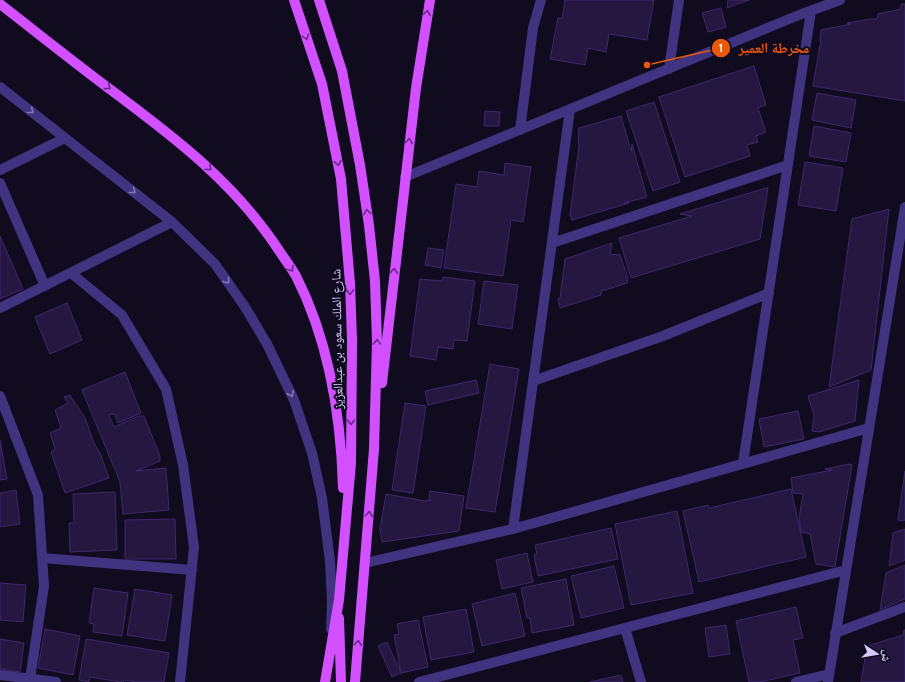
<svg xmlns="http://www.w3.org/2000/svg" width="905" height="682" font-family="Karla,'Noto Naskh Arabic',sans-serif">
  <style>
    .building { fill: #241740; stroke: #3d286d }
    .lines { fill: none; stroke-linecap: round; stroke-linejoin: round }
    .minor { stroke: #403480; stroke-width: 10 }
    .major { stroke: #d250ff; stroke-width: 10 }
    .oneway { stroke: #682a84 }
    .oneway2 { stroke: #8377b9 }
    .labels { text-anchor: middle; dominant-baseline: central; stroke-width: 4; stroke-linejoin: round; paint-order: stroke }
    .street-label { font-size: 13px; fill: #d5c9ff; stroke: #110b1f }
    .leader { fill: none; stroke: #e8590c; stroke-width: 1.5 }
    .callout-dot { fill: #e8590c; stroke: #110b1f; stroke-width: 1.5 }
    .mark-label { font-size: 12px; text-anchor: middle; font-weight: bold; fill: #fff }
    .callout-label { font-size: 14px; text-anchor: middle; font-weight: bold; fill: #e8590c; stroke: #110b1f; stroke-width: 4; stroke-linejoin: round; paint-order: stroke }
  </style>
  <rect width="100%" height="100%" fill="#110b1f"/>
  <path class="building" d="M 565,0 L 654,0 L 647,40 L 609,34 L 606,52 L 588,48 L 585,65 L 550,59 L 558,18 L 562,18 Z
    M 728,0 L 749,0 L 727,8 Z
    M 901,4 L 905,4 L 905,101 L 813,86 L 820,45 L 821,45 L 820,39 L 821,30 L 851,24 L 847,23 L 871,19 L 877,19 L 878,14 L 901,9 Z
    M 721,8 L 726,27 L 708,32 L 702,13 Z
    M 754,66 L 766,105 L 758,108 L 766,132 L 756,136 L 758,142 L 747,145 L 750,156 L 685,177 L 659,97 Z
    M 817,93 L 856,100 L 851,128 L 812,120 Z
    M 654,102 L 680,182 L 653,191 L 626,111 Z
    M 485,111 L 500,112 L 499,126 L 484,126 Z
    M 621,116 L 631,151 L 632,144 L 647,197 L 624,203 L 629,203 L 572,220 L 570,215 L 579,146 L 578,142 L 579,128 Z
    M 814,126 L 851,133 L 846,162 L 809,156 Z
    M 805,162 L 843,168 L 836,211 L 798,205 Z
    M 505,163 L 531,167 L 523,222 L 511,220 L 503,276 L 444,268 L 456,184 L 477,187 L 479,171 L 504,175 Z
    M 766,188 L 768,188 L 760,239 L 631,278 L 619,238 L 692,216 L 680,214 Z
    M 889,209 L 871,370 L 829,387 L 852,219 Z
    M 0,236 L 23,289 L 0,299 Z
    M 612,243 L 610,254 L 620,255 L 628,278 L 627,283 L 606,290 L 602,290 L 601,295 L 560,308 L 558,299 L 560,298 L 565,259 Z
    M 428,248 L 444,250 L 441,268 L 425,265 Z
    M 443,277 L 475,281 L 467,341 L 454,340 L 453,349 L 438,347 L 436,360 L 410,356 L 420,279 L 442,281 Z
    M 484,281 L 518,285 L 512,329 L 478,324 Z
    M 67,303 L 82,340 L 50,354 L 35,317 Z
    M 490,364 L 519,369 L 495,512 L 466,508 Z
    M 125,372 L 141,413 L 118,423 L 115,414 L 109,415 L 114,427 L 139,416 L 144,416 L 160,456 L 160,461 L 136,471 L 166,468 L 169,510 L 123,514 L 120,482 L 82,390 Z
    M 476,380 L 479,393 L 428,405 L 425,391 Z
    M 859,380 L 855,421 L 819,432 L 812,431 L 814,415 L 808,396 Z
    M 70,395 L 85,418 L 94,443 L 100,453 L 109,478 L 65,493 L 51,452 L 55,449 L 50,433 L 61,428 L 55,410 L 68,403 L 64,397 Z
    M 405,403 L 426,406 L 413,493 L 392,490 Z
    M 798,411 L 804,439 L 764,447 L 759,419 Z
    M 0,440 L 7,479 L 0,480 Z
    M 849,464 L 852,465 L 835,567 L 816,564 L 810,534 L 801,532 L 799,519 L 803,494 L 793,493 L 791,478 L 832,470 L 825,469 Z
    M 905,471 L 905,520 L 902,521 L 898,520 Z
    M 791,489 L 806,557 L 699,582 L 683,511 L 708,505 L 709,508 Z
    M 16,490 L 20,524 L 0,527 L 0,493 Z
    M 430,491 L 464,496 L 459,531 L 382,542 L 380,528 L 386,494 L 425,501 L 431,500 L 429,499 Z
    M 115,492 L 117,550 L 70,552 L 69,523 L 74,523 L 73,494 Z
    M 677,511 L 693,593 L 631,605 L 615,524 Z
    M 175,519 L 176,559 L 125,559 L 125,520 Z
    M 611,528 L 618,559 L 538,576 L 534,555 L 537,554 L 535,545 Z
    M 905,529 L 905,560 L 889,566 L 893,533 Z
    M 527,553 L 533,582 L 502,589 L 496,560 Z
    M 905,565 L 905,599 L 880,610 L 886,573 Z
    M 614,566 L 624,608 L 581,618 L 571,576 Z
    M 566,579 L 574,625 L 532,633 L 530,618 L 527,618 L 521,588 Z
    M 0,583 L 26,585 L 23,622 L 0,620 Z
    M 94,588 L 128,593 L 122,636 L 93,632 L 94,624 L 89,623 Z
    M 135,589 L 172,595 L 165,641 L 127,635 Z
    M 515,593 L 525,636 L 482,646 L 472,604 Z
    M 796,607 L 803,638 L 793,640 L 800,673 L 760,682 L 749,682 L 736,621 Z
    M 466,609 L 474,652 L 431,660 L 423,617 Z
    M 418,620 L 428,667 L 401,673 L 394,635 L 399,634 L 397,624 Z
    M 726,625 L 730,654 L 709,657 L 705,628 Z
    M 45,629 L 80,636 L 73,675 L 38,668 Z
    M 904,630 L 905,630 L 905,682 L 861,682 L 867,646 L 903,635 Z
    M 0,639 L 24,643 L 20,672 L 0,669 Z
    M 86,639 L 169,653 L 164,682 L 136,682 L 124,680 L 123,682 L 120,682 L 90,677 L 89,682 L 79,680 Z
    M 387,642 L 401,673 L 392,677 L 378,646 Z
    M 621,675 L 623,682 L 590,682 Z"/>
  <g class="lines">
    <path class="minor" d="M 669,69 L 679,0
      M 0,87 L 172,222 L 215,264 L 245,307 L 267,344 L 294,400 L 312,453 L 322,498 L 330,561 L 332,602 L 331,629
      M 520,130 L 533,28 L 541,0
      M 0,170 L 65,138
      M 405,177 L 799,15 L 840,0
      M 0,183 L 45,286
      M 552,243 L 788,165
      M 71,273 L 122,315 L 166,389 L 183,465 L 194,547 L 180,682
      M 0,308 L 172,222
      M 533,381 L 663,336 L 769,293
      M 0,396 L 38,495 L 44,586 L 30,679
      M 743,463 L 811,11
      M 513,529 L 570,109
      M 42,558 L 192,570
      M 365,563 L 513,529 L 869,428
      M 625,628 L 641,682
      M 835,633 L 905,607
      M 0,675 L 56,682
      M 419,682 L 846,570
      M 796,682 L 829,674
      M 828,682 L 905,207"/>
    <path class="major" d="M 294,0 L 322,84 L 341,179 L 350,283 L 352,340 L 351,463 L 339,600 L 325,682
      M 319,0 L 342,71 L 360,165 L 369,225 L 375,281 L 377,342 L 374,449 L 355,682
      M 0,4 C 36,32 71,60 107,87 C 173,136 237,184 282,255 C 287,262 292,269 296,276 C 329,341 341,416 343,488
      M 382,383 L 416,88 L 430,0
      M 339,618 L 341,682"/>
  </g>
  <defs><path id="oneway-chevron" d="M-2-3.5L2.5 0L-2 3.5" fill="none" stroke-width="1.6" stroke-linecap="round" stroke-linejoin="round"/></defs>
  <g class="oneway">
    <use href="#oneway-chevron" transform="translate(427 13) rotate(-81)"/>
    <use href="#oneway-chevron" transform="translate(306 37) rotate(72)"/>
    <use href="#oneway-chevron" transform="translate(108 87) rotate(37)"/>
    <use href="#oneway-chevron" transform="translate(409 141) rotate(-83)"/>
    <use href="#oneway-chevron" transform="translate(338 163) rotate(79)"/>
    <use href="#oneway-chevron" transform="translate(209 168) rotate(43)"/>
    <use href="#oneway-chevron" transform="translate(367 212) rotate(-99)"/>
    <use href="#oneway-chevron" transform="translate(291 269) rotate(58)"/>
    <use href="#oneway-chevron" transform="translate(394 271) rotate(-84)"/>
    <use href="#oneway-chevron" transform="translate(350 292) rotate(88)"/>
    <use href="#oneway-chevron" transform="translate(377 342) rotate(-90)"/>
    <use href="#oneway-chevron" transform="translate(351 422) rotate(91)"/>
    <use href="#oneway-chevron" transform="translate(369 514) rotate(-85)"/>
    <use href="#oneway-chevron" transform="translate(358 643) rotate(-85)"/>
  </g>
  <g class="oneway2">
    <use href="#oneway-chevron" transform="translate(31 111) rotate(38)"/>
    <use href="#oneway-chevron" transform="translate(133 191) rotate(38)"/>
    <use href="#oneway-chevron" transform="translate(227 281) rotate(54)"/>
    <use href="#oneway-chevron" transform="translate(291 394) rotate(63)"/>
  </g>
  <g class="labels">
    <g class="street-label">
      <text transform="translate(337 339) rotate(-91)">شارع الملك سعود بن عبدالعزيز</text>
    </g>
  </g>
  <path class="leader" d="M647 65L721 48"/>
  <g class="callout-dot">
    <circle cx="647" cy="65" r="4"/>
    <circle cx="721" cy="48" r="10"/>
  </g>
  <g class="mark-label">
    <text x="721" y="52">1</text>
  </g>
  <g class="callout-label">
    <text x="774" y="53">مخرطة العمير</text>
  </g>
  <g transform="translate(877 654) rotate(102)" stroke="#110b1f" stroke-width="3" paint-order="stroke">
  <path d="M0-3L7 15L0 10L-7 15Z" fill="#d5c9ff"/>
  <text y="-6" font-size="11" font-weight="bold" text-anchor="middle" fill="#d5c9ff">ش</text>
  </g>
</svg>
